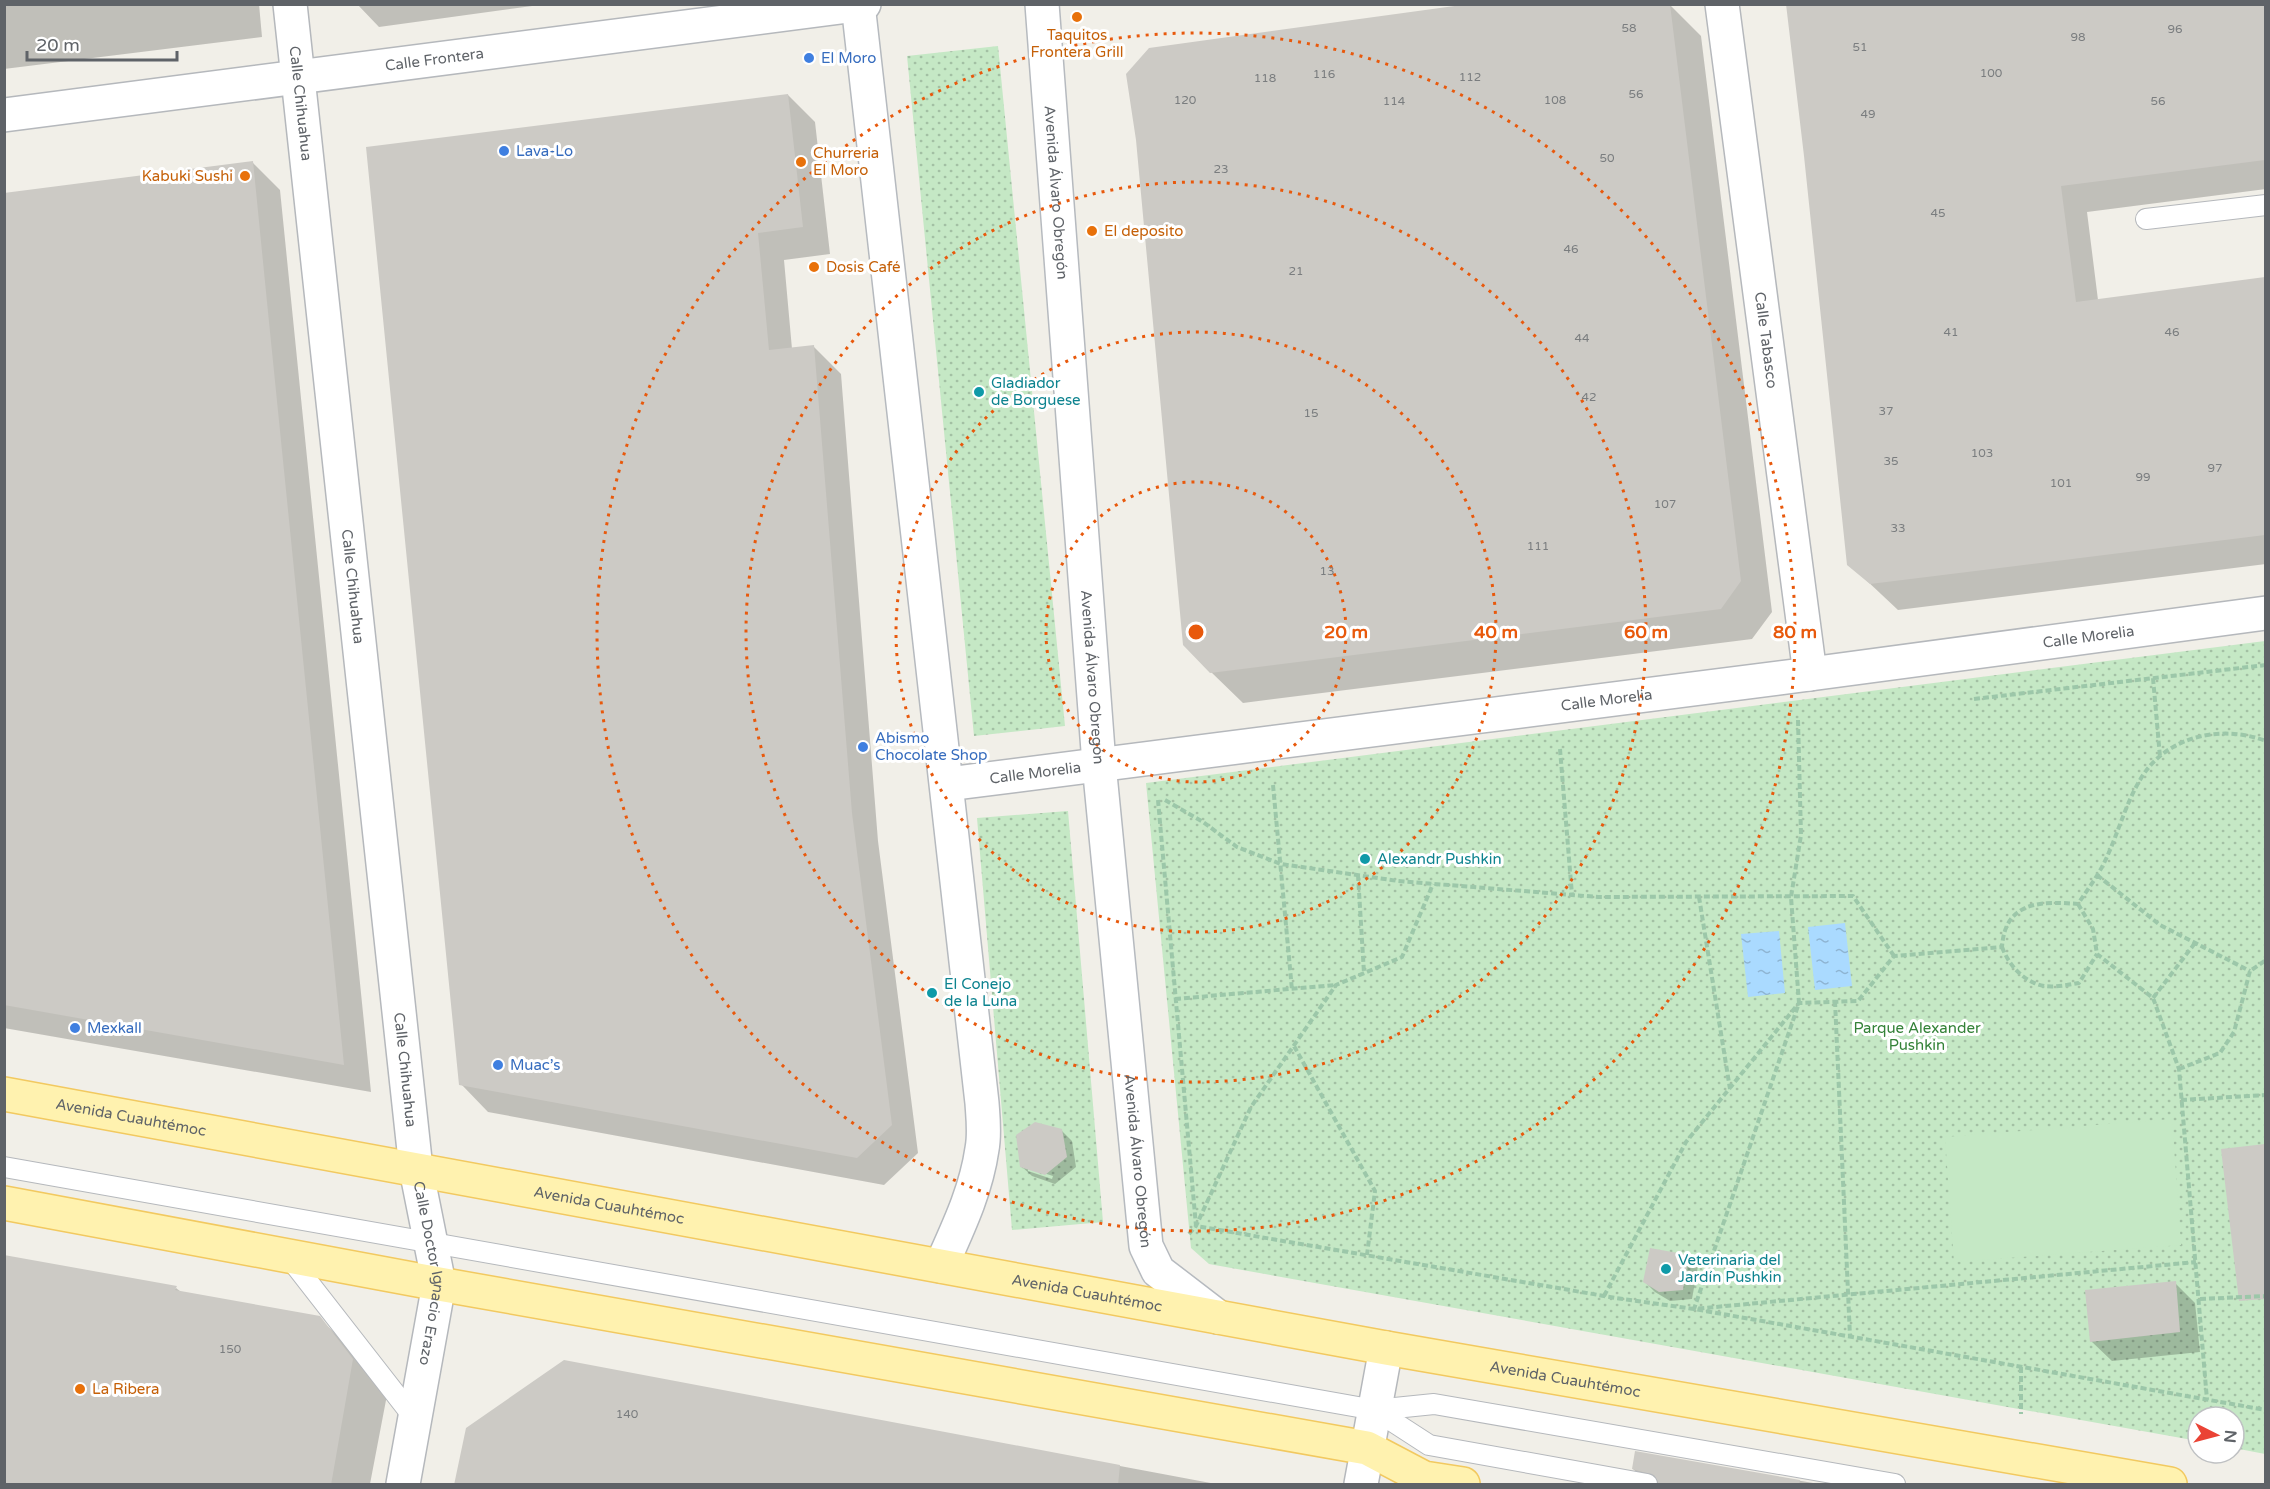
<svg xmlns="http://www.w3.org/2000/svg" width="2270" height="1489" font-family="'Varela Round',sans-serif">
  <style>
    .park { fill: url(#park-dots) }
    .pitch { fill: #c5e8c5 }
    .water { fill: url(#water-ripples) }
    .shadow { fill: #0003; fill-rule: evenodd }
    .building { fill: #cccac5 }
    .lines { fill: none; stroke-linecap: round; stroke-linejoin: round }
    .service-casing { stroke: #b5b8bc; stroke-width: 22 }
    .minor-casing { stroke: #b5b8bc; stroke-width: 36 }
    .tertiary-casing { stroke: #b5b8bc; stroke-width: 36 }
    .secondary-casing { stroke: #b6babf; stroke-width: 36 }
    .primary-casing { stroke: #f2c960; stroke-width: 36 }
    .path { stroke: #9cc7a9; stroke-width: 4; stroke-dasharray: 6 3; stroke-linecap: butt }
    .service { stroke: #fff; stroke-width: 20 }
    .minor { stroke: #fff; stroke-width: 33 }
    .tertiary { stroke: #fff; stroke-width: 33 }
    .secondary { stroke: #fff; stroke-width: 33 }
    .primary { stroke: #fff2af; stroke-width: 33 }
    .ring { fill: none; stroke: #e8590c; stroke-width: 3; stroke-dasharray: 3 6 }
    .food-dot { fill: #e8710a; stroke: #fff; stroke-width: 2 }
    .shop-dot { fill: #3f7fe0; stroke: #fff; stroke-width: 2 }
    .culture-dot { fill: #0f9aa8; stroke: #fff; stroke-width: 2 }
    .labels { text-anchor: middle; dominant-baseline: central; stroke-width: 6; stroke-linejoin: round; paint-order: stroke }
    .number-label { font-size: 12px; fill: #7a7d7f }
    .food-label { font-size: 15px; fill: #c56008; stroke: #fff; text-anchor: start }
    .shop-label { font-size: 15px; fill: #366cbe; stroke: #fff; text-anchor: start }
    .street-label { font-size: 15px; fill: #5f6368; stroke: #fff }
    .culture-label { font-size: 15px; fill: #0d838f; stroke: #fff; text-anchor: start }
    .park-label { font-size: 15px; fill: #348238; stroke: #fff }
    .centre { fill: #e8590c; stroke: #fff; stroke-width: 3 }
    .ring-label { font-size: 18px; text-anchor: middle; font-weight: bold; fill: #e8590c; stroke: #fff; stroke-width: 6; stroke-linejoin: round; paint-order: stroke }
  </style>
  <defs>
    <pattern id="park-dots" width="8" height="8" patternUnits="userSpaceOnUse" patternTransform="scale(1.5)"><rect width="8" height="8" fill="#c5e8c5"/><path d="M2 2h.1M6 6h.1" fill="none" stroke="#a3c0a4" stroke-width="1.8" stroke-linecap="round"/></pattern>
    <pattern id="water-ripples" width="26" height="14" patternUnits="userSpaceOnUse" patternTransform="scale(1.5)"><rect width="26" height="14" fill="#aadaff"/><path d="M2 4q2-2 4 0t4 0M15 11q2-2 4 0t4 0" fill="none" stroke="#8eb4d2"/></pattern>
  </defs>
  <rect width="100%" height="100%" fill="#f1efe8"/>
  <path class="park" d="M 998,46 L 1065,726 L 974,736 L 907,56 Z
    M 2265,641 L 2265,1454 L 2234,1448 L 2234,1417 L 2198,1417 L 2198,1441 L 1209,1264 L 1191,1248 L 1146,783 Z
    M 1068,811 L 1103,1222 L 1012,1230 L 977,818 Z"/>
  <path class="pitch" d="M 2172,1119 L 2181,1245 L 1954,1262 L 1945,1137 Z"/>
  <path class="water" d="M 1845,923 L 1852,986 L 1815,990 L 1808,927 Z
    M 1779,931 L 1785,993 L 1748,997 L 1741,934 Z"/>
  <path class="shadow" d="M 4,4 L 259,4 L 262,37 L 4,69 Z
    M 357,4 L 547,4 L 379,27 Z
    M 1669,4 L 1701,36 L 1772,612 L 1752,639 L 1243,703 L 1211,672 Z
    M 1787,4 L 2266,4 L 2266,189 L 2087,212 L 2098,300 L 2266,279 L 2266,564 L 1898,610 L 1849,564 L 1806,156 Z
    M 788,95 L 815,122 L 830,254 L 784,260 L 792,349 L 814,347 L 841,374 L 878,841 L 918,1153 L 884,1185 L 488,1112 L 461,1084 Z
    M 253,163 L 280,190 L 371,1092 L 4,1028 L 4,195 Z
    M 1061,1130 L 1072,1141 L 1076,1167 L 1055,1184 L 1032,1176 L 1021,1166 ZM 1028,1168 L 1053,1176 L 1052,1179 L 1028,1171 Z
    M 2266,1145 L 2266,1288 L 2257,1289 L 2223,1150 Z
    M 1688,1257 L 1698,1266 L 1692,1299 L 1670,1301 L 1655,1292 L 1645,1282 Z
    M 2175,1283 L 2195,1303 L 2200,1352 L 2112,1361 L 2091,1341 Z
    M 176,1288 L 181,1292 L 319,1318 L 354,1352 L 387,1395 L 370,1484 L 4,1484 Z
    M 565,1362 L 1216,1484 L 456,1484 Z
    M 1636,1453 L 1819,1484 L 1649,1484 L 1633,1469 Z"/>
  <path class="building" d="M 1469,4 L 1670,4 L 1741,581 L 1721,609 L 1210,673 L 1183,645 L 1136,140 L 1126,74 L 1149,48 Z
    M 1786,4 L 2265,4 L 2265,160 L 2061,186 L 2076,302 L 2265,277 L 2265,535 L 1870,584 L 1847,565 L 1804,156 Z
    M 788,94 L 803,227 L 758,233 L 769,350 L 814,345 L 852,813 L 892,1125 L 857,1158 L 459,1085 L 366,147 Z
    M 253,161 L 267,302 L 344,1065 L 4,1005 L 4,193 Z
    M 1035,1122 L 1062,1129 L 1067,1157 L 1045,1175 L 1020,1167 L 1016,1135 Z
    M 2265,1144 L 2265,1299 L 2239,1301 L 2221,1149 Z
    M 1650,1248 L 1689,1255 L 1683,1290 L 1659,1292 L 1643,1282 Z
    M 4,1255 L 177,1286 L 175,1290 L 320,1316 L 353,1359 L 331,1485 L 4,1485 Z
    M 2176,1281 L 2180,1332 L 2090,1342 L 2085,1290 Z
    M 564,1360 L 1120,1465 L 1118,1485 L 454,1485 L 466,1428 Z
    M 1635,1451 L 1800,1480 L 1799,1485 L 1659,1485 L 1654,1475 L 1632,1469 Z"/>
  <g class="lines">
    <defs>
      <path id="service" d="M 2146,219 L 2266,205
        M 4,1167 L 1375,1410 L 1434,1404 L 1895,1484
        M 288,1256 L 415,1419
        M 1375,1410 L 1429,1445 L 1647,1484"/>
      <g id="minor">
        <path id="s1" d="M 290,4 L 416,1169 L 439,1284 L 403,1484"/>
        <path id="s2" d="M 1722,4 L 1810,674"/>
        <path id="s3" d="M 4,115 L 864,4"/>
        <path id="s4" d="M 948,784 L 1810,674 L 2266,613"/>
      </g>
      <path id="tertiary" d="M 1361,1484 L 1386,1348"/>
      <g id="secondary">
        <path d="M 858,4 L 982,1103 C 983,1118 985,1134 982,1149 C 976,1191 958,1228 941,1266"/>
        <path id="s5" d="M 1042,4 L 1099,764 L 1146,1246 L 1158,1271 L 1218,1317"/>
      </g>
      <g id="primary">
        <path id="s6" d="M 4,1094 L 1386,1348 L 2170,1484"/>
        <path d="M 4,1203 L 439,1284 L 1367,1448 L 1424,1478 L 1463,1484"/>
      </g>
    </defs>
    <use href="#service" class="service-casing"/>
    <use href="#minor" class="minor-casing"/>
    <use href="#tertiary" class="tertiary-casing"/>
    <use href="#secondary" class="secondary-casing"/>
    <use href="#primary" class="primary-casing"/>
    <path class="path" d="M 2153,678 L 2160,757
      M 1974,699 L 2266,665
      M 1798,720 L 1801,835 L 1791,897 L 1799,1003 L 1694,1309 L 2196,1262
      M 1560,749 L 1572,895
      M 1273,785 L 1292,990
      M 1158,800 L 1196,1226 L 1616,1298 L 1694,1309 L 2266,1410
      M 1165,800 L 1203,822 L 1237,847 L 1281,864 L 1398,881 L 1598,897 L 1853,896 L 1894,956
      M 1358,875 L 1364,973
      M 2097,875 L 2160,925 L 2250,971
      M 1699,897 L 1730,1089
      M 2078,904 L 2093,929 L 2097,954 L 2153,998 L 2179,1069 L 2207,1400
      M 2002,947 C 2008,963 2020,978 2037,984 C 2049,989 2067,985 2079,983 L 2097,954
      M 2153,998 L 2195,943
      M 1175,999 L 1335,985
      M 1835,1001 L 1850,1337
      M 1294,1046 L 1375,1191 L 1367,1255
      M 2179,1069 L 2220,1053 L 2234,1032 L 2250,971 L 2266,960
      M 2181,1100 L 2266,1095
      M 1189,1234 L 1196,1226 L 1251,1107 L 1336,985 L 1402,957 L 1433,884
      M 1604,1296 L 1686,1142 L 1799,1003 L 1858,1001 L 1894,956 L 2002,947 C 2005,901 2041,901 2078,904 C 2087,890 2098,876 2105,861 C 2118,834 2125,805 2140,780 C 2165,736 2221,724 2266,741
      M 2200,1299 L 2266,1296
      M 2021,1367 L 2021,1414"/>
    <use href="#service" class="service"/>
    <use href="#minor" class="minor"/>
    <use href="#tertiary" class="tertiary"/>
    <use href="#secondary" class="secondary"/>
    <use href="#primary" class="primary"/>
  </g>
  <g class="ring">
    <circle cx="1196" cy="632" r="150"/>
    <circle cx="1196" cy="632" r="300"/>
    <circle cx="1196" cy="632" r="450"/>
    <circle cx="1196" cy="632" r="599"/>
  </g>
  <g class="food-dot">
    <circle cx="1077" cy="17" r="6"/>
    <circle cx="801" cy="162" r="6"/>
    <circle cx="245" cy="176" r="6"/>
    <circle cx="1092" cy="231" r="6"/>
    <circle cx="814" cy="267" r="6"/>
    <circle cx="80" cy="1389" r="6"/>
  </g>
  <g class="shop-dot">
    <circle cx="809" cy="58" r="6"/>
    <circle cx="504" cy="151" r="6"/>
    <circle cx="863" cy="747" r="6"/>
    <circle cx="75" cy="1028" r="6"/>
    <circle cx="498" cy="1065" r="6"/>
  </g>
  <g class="culture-dot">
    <circle cx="979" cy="392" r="6"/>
    <circle cx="1365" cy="859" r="6"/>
    <circle cx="932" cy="993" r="6"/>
    <circle cx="1666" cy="1269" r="6"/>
  </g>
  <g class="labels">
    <g class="number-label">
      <text x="1629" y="28">58</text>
      <text x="2175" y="29">96</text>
      <text x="2078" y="37">98</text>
      <text x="1860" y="47">51</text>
      <text x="1991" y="73">100</text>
      <text x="1324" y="74">116</text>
      <text x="1470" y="77">112</text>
      <text x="1265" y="78">118</text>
      <text x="1636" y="94">56</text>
      <text x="1185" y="100">120</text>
      <text x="1555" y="100">108</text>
      <text x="1394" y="101">114</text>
      <text x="2158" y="101">56</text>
      <text x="1868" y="114">49</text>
      <text x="1607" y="158">50</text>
      <text x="1221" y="169">23</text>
      <text x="1938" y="213">45</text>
      <text x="1571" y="249">46</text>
      <text x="1296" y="271">21</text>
      <text x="1951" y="332">41</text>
      <text x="2172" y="332">46</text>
      <text x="1582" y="338">44</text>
      <text x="1589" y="397">42</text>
      <text x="1886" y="411">37</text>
      <text x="1311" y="413">15</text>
      <text x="1982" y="453">103</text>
      <text x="1891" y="461">35</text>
      <text x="2215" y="468">97</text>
      <text x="2143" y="477">99</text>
      <text x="2061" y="483">101</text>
      <text x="1665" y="504">107</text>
      <text x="1898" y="528">33</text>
      <text x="1538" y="546">111</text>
      <text x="1327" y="571">13</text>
      <text x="230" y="1349">150</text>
      <text x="627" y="1414">140</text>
    </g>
    <g class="food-label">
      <text x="1077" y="35" text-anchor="middle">Taquitos<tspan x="1077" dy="17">Frontera Grill</tspan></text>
      <text x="813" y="153">Churreria<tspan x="813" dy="17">El Moro</tspan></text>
      <text x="233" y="176" text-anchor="end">Kabuki Sushi</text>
      <text x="1104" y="231">El deposito</text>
      <text x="826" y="267">Dosis Café</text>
      <text x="92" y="1389">La Ribera</text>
    </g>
    <g class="shop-label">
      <text x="821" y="58">El Moro</text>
      <text x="516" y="151">Lava-Lo</text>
      <text x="875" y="738">Abismo<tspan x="875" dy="17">Chocolate Shop</tspan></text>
      <text x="87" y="1028">Mexkall</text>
      <text x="510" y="1065">Muac’s</text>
    </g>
    <g class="street-label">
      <text stroke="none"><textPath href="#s3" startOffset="434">Calle Frontera</textPath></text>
      <text stroke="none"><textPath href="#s1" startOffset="100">Calle Chihuahua</textPath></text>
      <text stroke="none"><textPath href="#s5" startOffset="189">Avenida Álvaro Obregón</textPath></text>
      <text stroke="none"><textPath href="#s2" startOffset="339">Calle Tabasco</textPath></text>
      <text stroke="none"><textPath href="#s1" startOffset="586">Calle Chihuahua</textPath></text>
      <text stroke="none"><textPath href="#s4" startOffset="1150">Calle Morelia</textPath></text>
      <text stroke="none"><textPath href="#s5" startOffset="675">Avenida Álvaro Obregón</textPath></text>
      <text stroke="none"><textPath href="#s4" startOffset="664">Calle Morelia</textPath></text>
      <text stroke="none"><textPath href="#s4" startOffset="88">Calle Morelia</textPath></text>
      <text stroke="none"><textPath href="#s1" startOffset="1072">Calle Chihuahua</textPath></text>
      <text stroke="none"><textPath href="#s6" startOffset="129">Avenida Cuauhtémoc</textPath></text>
      <text stroke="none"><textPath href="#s5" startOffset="1161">Avenida Álvaro Obregón</textPath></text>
      <text stroke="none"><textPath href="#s6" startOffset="615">Avenida Cuauhtémoc</textPath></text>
      <text stroke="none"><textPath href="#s1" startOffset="1278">Calle Doctor Ignacio Erazo</textPath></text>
      <text stroke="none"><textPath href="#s6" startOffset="1101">Avenida Cuauhtémoc</textPath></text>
      <text stroke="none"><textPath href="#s6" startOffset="1587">Avenida Cuauhtémoc</textPath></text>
    </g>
    <g class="culture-label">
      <text x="991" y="383">Gladiador<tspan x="991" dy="17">de Borguese</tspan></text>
      <text x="1377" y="859">Alexandr Pushkin</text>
      <text x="944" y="984">El Conejo<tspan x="944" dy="17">de la Luna</tspan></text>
      <text x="1678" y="1260">Veterinaria del<tspan x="1678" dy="17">Jardín Pushkin</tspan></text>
    </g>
    <g class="park-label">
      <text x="1917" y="1028">Parque Alexander<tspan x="1917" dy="17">Pushkin</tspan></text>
    </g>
  </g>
  <circle cx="1196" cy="632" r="9" class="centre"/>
  <g class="ring-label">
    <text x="1346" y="638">20 m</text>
    <text x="1496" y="638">40 m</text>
    <text x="1646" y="638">60 m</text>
    <text x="1795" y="638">80 m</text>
  </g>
  <rect width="2270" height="1489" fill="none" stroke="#5f6368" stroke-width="12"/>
  <g transform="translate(2216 1435) rotate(96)"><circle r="28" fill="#ffffff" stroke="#bfc1c3" stroke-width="1.5"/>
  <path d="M0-4.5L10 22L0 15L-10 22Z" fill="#ea4335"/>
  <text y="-9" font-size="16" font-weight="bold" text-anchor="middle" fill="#5f6368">N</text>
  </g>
  <path d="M27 51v9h150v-9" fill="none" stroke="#5f6368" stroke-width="3"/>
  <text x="36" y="51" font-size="18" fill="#5f6368" stroke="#ffffff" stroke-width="4.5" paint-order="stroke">20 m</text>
</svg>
